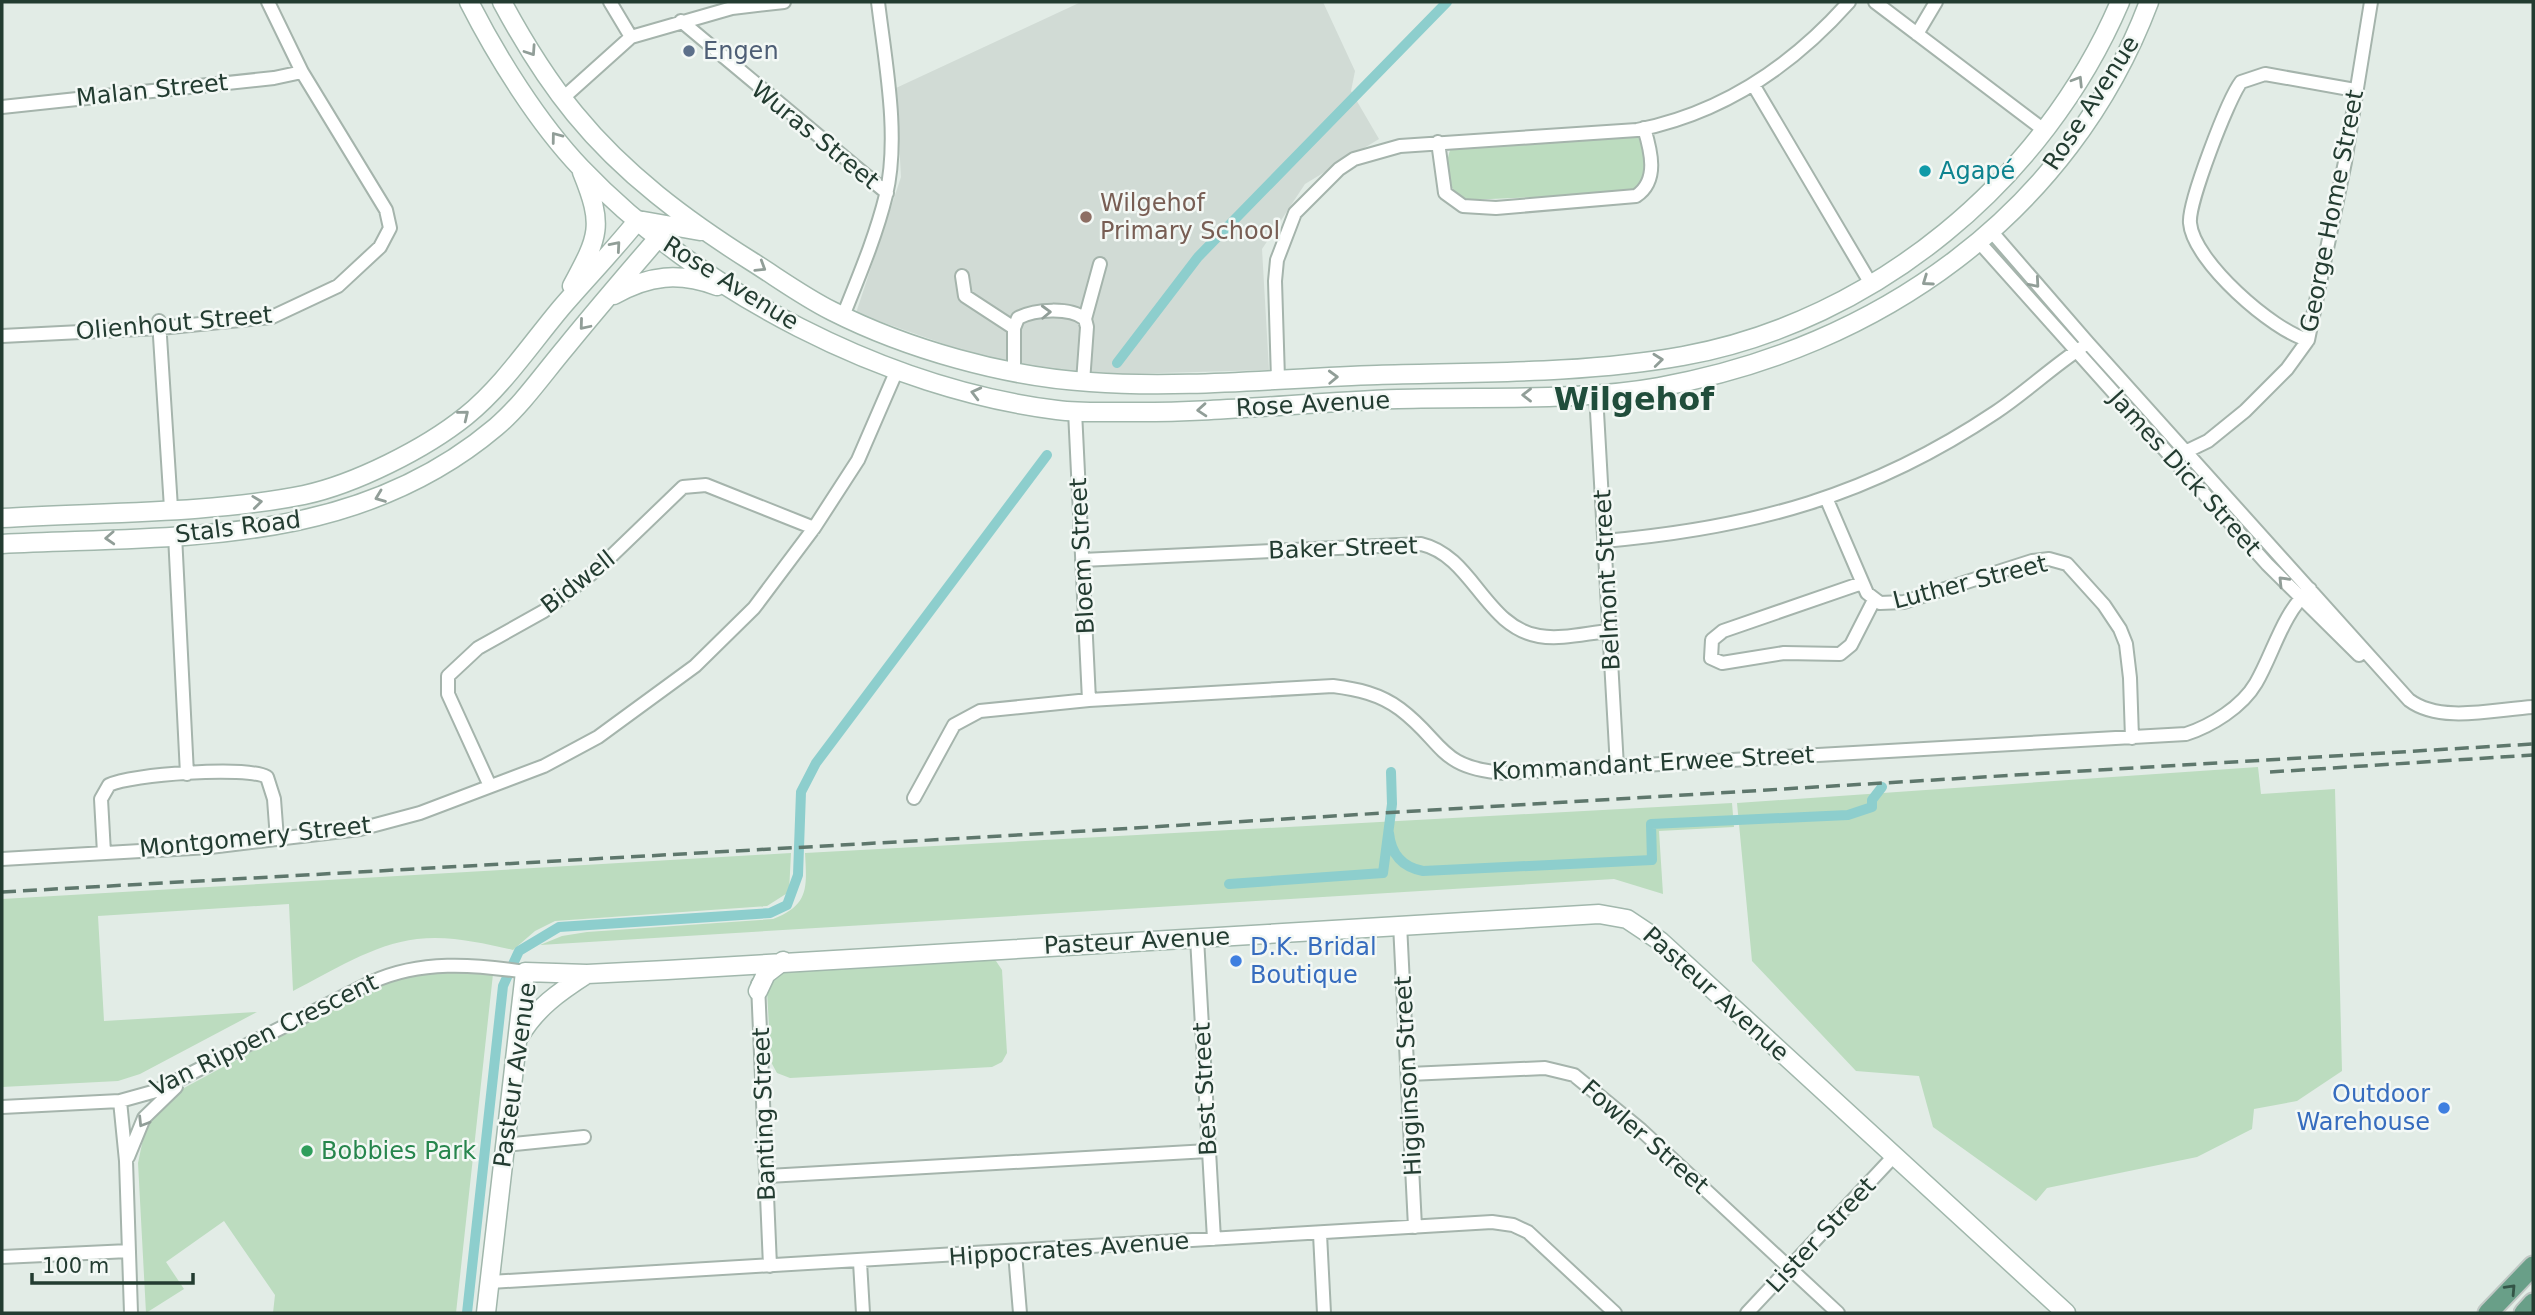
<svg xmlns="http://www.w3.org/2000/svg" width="2535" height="1315" font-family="'DejaVu Sans',sans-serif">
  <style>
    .built { fill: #d1dbd5 }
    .green { fill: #bcdcbf }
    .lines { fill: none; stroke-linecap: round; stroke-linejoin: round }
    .canal { stroke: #8dcecd; stroke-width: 10 }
    .street-casing { stroke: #a5b4ac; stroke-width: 16 }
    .secondary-casing { stroke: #a1b7ac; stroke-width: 21 }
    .primary-casing { stroke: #c1c8c5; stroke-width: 23 }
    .street { stroke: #fff; stroke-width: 12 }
    .secondary { stroke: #fff; stroke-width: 18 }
    .primary { stroke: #699f88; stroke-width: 19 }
    .rail { stroke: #5e776c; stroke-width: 3.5; stroke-dasharray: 14 7; stroke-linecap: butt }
    .oneway { stroke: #919e98 }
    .oneway2 { stroke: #345547 }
    .service-dot { fill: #5c6f8a; stroke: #f3f8f5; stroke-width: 2.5 }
    .culture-dot { fill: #0f9aa8; stroke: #f3f8f5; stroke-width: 2.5 }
    .education-dot { fill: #8d6e63; stroke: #f3f8f5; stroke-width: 2.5 }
    .shop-dot { fill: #3f7fe0; stroke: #f3f8f5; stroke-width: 2.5 }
    .leisure-dot { fill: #2e9e5b; stroke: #f3f8f5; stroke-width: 2.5 }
    .labels { text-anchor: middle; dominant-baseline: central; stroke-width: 5; stroke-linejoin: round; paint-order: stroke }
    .service-label { font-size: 24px; fill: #4e5e75; stroke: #f3f8f5; text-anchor: start }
    .street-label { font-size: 24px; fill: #233c31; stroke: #f3f8f5 }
    .culture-label { font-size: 24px; fill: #0d838f; stroke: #f3f8f5; text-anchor: start }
    .education-label { font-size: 24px; fill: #785e54; stroke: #f3f8f5; text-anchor: start }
    .shop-label { font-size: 24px; fill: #366cbe; stroke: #f3f8f5; text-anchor: start }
    .leisure-label { font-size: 24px; fill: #27864d; stroke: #f3f8f5; text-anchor: start }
    .district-label { font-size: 32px; font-weight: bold; fill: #204d3b; stroke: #f3f8f5 }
  </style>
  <rect width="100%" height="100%" fill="#e2ece6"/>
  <path class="built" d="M 1081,2 L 1323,2 L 1355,71 L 1351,91 L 1379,139 L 1305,184 L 1262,249 L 1269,370 L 1122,374 L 1042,368 L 987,359 L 856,313 L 901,177 L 896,88 Z"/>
  <path class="green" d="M 1636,134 C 1657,148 1650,180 1633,193 L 1466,200 C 1447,193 1443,166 1451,148 Z
    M 2258,767 L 2261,794 L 2335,789 L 2342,1071 L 2297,1101 L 2254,1109 L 2252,1129 L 2197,1157 L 2047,1188 L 2036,1201 L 1933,1127 L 1919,1076 L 1856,1071 L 1752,961 L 1737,803 Z
    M 1732,803 L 1734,827 L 1659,831 L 1663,894 L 1614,879 L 540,945 L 562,936 L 587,932 L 773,919 C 809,905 807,888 805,853 Z
    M 791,853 L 789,892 L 767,906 L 555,921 L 535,931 L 513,950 C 482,943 450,935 417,939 C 373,944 331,972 293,991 L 289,904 L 98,916 L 104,1021 L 257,1012 L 140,1074 L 118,1081 L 2,1087 L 2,899 Z
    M 985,955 L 996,961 L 1002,970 L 1007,1053 L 1002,1062 L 992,1067 L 790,1078 L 777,1073 L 771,1062 L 767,991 L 772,978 L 787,969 Z
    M 453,969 L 493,974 L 456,1313 L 273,1313 L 275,1295 L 224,1221 L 166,1262 L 184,1289 L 146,1313 L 138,1163 L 143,1139 L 152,1118 L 184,1088 L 381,982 L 414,971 Z"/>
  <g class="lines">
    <path class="canal" d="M 1117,363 L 1198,257 L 1447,2
      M 1389,833 C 1391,854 1402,867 1423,871 L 1652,860 L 1651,824 L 1848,815 L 1872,807 L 1872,800 L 1882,787
      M 1229,884 L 1383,873 L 1392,804 L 1391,772
      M 467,1313 L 503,986 L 519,951 L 559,927 L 770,913 L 787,905 L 798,875 L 801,792 L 816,763 L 1047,455"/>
    <defs>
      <path id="street" d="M 610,2 L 631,37
        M 1875,2 L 2044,130
        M 681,21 L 887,193
        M 1917,34 L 1936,2
        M 1754,86 L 1871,284
        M 563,98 L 631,37 L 732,8 L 784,2
        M 2,107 L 274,78 L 302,72
        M 1438,142 L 1445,193 L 1463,206 L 1496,208 L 1636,196 C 1659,181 1651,151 1644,128
        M 1991,231 L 2088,343 L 2409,700 C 2441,724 2496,709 2533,707
        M 1979,242 L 2267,564 L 2359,655
        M 962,276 L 965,296 L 1014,328
        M 843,316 C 859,276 876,236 886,195 C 900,136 885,61 878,2
        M 1085,319 L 1100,264
        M 159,321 L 171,508
        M 2,336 L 160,328 L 272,317 L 338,286 L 380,247 L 390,228 L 386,210 L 302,72 L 268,2
        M 2308,340 C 2273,331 2193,261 2190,223 C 2188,203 2228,99 2241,82 L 2265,74 L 2355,90
        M 1014,373 L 1014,328 L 1018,318 C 1035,309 1070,307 1085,319 L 1087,327 L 1083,382
        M 1278,379 L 1275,281 L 1277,260 L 1295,213 L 1339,169 L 1354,159 L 1400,146 L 1637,130 C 1723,113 1792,66 1849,2
        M 1596,394 L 1617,767
        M 1075,411 L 1089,700
        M 2181,454 L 2208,441 L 2245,411 L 2287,369 L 2308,340 L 2345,162 L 2371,2
        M 1827,500 L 1867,593 L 1880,603 L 1904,602 L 2032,561 L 2049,559 L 2067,564 L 2104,605 L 2120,629 L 2126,644 L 2130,678 L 2132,738
        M 175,535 L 187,774
        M 1604,541 C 1753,528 1871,496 1996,412 C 2026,392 2052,367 2081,348
        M 1082,560 L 1421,544 C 1473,556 1485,627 1539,636 C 1561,640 1587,633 1609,631
        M 1862,583 L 1723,631 L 1712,640 L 1711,658 L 1722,663 L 1784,653 L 1840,654 L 1851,645 L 1874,600
        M 490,786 L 448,694 L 448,676 L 478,648 L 544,611 L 600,567 L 683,487 L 706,485 L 814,528
        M 914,798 L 954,725 L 980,711 L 1089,700 L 1333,686 C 1357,689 1380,694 1400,709 C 1444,742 1438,768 1504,773 L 2186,734 C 2211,726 2242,707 2256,683 C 2274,652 2282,614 2310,589
        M 104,853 L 101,799 L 109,785 C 131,774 246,766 267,777 L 274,799 L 277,839
        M 2,859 L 210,847 L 360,829 L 420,813 L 544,766 L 598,737 L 695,666 L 754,608 L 814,528 L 858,460 L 897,370
        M 1400,924 L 1415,1227
        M 1197,938 L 1214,1239
        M 758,984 L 770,1266
        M 1409,1074 L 1545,1068 L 1574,1075 L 1641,1130 L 1838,1313
        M 120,1101 L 126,1161 L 131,1313
        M 2,1107 L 120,1101 L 156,1091 L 372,982 C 420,960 474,964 525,972
        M 504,1145 L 584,1137
        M 128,1157 L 144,1118 L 176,1087
        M 768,1176 L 1208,1151
        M 1320,1234 L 1324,1313
        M 1015,1253 L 1020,1313
        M 2,1257 L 129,1251
        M 860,1262 L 863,1313
        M 490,1282 L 1492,1222 L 1513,1225 L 1528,1232 L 1615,1313
        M 1747,1313 L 1894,1156"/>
      <path id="secondary" d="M 469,2 C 497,57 538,123 581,168 C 699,292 887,389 1057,410 C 1080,413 1104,412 1127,412 C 1217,413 1307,402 1398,399 C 1483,396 1575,402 1659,387 C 1878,348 2069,214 2149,2
        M 502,2 C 523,41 547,80 575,114 C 624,174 686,220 751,261 C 778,278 804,297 832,311 C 907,349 1006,377 1090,382 C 1185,389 1282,378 1377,375 C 1478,372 1583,374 1683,356 C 1875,321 2044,180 2120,2
        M 638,220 L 700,231
        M 572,286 C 599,236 604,226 582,172
        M 614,295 C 649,275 679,272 717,286
        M 2,518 C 99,512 209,514 304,495 C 355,484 425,449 466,416 C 503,386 530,345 561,308 C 586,279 613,251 638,220
        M 2,544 C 177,535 353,548 496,427 C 522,405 544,373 566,347 C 596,310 627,274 658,238
        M 758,991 L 766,974 L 783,961
        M 519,1037 C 536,1008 559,992 587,974
        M 486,1313 L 525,972 L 587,974 L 667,970 L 1599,914 L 1627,919 L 1660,941 L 2066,1313"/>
      <path id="primary" d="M 2488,1313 L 2533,1266
        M 2524,1313 L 2533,1303"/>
    </defs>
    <use href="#street" class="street-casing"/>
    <use href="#secondary" class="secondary-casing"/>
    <use href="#primary" class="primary-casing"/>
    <use href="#street" class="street"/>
    <use href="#secondary" class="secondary"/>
    <use href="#primary" class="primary"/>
    <path class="rail" d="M 2270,772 L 2533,755
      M 2,892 L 967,838 L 2533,744"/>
  </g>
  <defs><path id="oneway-chevron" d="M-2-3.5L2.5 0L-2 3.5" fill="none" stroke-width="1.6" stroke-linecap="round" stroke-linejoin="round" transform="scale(1.75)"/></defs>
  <g class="oneway">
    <use href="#oneway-chevron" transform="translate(531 51) rotate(56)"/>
    <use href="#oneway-chevron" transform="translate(2078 81) rotate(-58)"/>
    <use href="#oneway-chevron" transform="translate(556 137) rotate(-127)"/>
    <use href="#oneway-chevron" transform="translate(616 246) rotate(-49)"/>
    <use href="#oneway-chevron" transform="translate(761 267) rotate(32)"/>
    <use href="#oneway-chevron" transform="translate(1927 281) rotate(145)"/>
    <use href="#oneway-chevron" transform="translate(2035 283) rotate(49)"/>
    <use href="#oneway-chevron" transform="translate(1046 312) rotate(-2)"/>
    <use href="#oneway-chevron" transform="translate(584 325) rotate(130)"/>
    <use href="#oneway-chevron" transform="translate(1658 360) rotate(-6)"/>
    <use href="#oneway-chevron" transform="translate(1333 377) rotate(-2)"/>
    <use href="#oneway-chevron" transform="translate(976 393) rotate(-166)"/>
    <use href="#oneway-chevron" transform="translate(1527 395) rotate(180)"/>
    <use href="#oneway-chevron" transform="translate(1202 410) rotate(176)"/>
    <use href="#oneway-chevron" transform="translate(464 415) rotate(-39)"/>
    <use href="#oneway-chevron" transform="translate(380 497) rotate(159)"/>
    <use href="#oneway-chevron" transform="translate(257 502) rotate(-7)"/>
    <use href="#oneway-chevron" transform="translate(110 538) rotate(177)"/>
    <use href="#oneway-chevron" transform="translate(2283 581) rotate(-134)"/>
    <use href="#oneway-chevron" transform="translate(143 1122) rotate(122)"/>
  </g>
  <use class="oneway2" href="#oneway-chevron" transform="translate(2511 1289) rotate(-47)"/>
  <circle class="service-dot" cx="689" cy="51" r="7"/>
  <circle class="culture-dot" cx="1925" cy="171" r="7"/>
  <circle class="education-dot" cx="1086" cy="217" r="7"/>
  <g class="shop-dot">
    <circle cx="1236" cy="961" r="7"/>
    <circle cx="2444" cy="1108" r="7"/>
  </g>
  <circle class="leisure-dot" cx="307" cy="1151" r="7"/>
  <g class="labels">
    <g class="service-label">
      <text x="703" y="51">Engen</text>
    </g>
    <g class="street-label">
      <text transform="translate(152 90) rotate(-6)">Malan Street</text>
      <text transform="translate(2091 103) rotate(-57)">Rose Avenue</text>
      <text transform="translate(815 135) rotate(39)">Wuras Street</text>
      <text transform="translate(2332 211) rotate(-79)">George Home Street</text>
      <text transform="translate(731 283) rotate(32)">Rose Avenue</text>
      <text transform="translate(174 323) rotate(-5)">Olienhout Street</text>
      <text transform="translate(1313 404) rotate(-3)">Rose Avenue</text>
      <text transform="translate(2185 473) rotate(48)">James Dick Street</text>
      <text transform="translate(238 527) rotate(-7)">Stals Road</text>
      <text transform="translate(1343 548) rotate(-2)">Baker Street</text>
      <text transform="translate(1082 556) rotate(-93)">Bloem Street</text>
      <text transform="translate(1607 580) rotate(-93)">Belmont Street</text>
      <text transform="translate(578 582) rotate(-38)">Bidwell</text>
      <text transform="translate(1970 582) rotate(-14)">Luther Street</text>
      <text transform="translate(1653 763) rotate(-3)">Kommandant Erwee Street</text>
      <text transform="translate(255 837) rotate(-6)">Montgomery Street</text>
      <text transform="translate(1137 941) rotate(-3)">Pasteur Avenue</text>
      <text transform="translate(1716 994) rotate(42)">Pasteur Avenue</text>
      <text transform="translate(264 1035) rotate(-26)">Van Rippen Crescent</text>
      <text transform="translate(515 1075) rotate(-82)">Pasteur Avenue</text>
      <text transform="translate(1408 1076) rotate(-93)">Higginson Street</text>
      <text transform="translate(1205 1089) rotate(-93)">Best Street</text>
      <text transform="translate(764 1114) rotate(-92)">Banting Street</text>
      <text transform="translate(1645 1137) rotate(41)">Fowler Street</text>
      <text transform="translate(1821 1235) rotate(-47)">Lister Street</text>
      <text transform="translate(1069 1249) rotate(-4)">Hippocrates Avenue</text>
    </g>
    <g class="culture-label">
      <text x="1939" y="171">Agapé</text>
    </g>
    <g class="education-label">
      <text x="1100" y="203">Wilgehof<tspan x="1100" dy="28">Primary School</tspan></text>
    </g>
    <g class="shop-label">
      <text x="1250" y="947">D.K. Bridal<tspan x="1250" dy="28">Boutique</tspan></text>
      <text x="2430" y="1094" text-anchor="end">Outdoor<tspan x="2430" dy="28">Warehouse</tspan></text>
    </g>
    <g class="leisure-label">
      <text x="321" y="1151">Bobbies Park</text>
    </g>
    <g class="district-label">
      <text x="1634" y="399">Wilgehof</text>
    </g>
  </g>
  <rect width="2535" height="1315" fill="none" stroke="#233c31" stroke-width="7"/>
  <path d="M32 1273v10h161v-10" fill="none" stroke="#233c31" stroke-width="3.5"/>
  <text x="42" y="1273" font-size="21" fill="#233c31" stroke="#f3f8f5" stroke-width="5" paint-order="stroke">100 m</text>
</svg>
